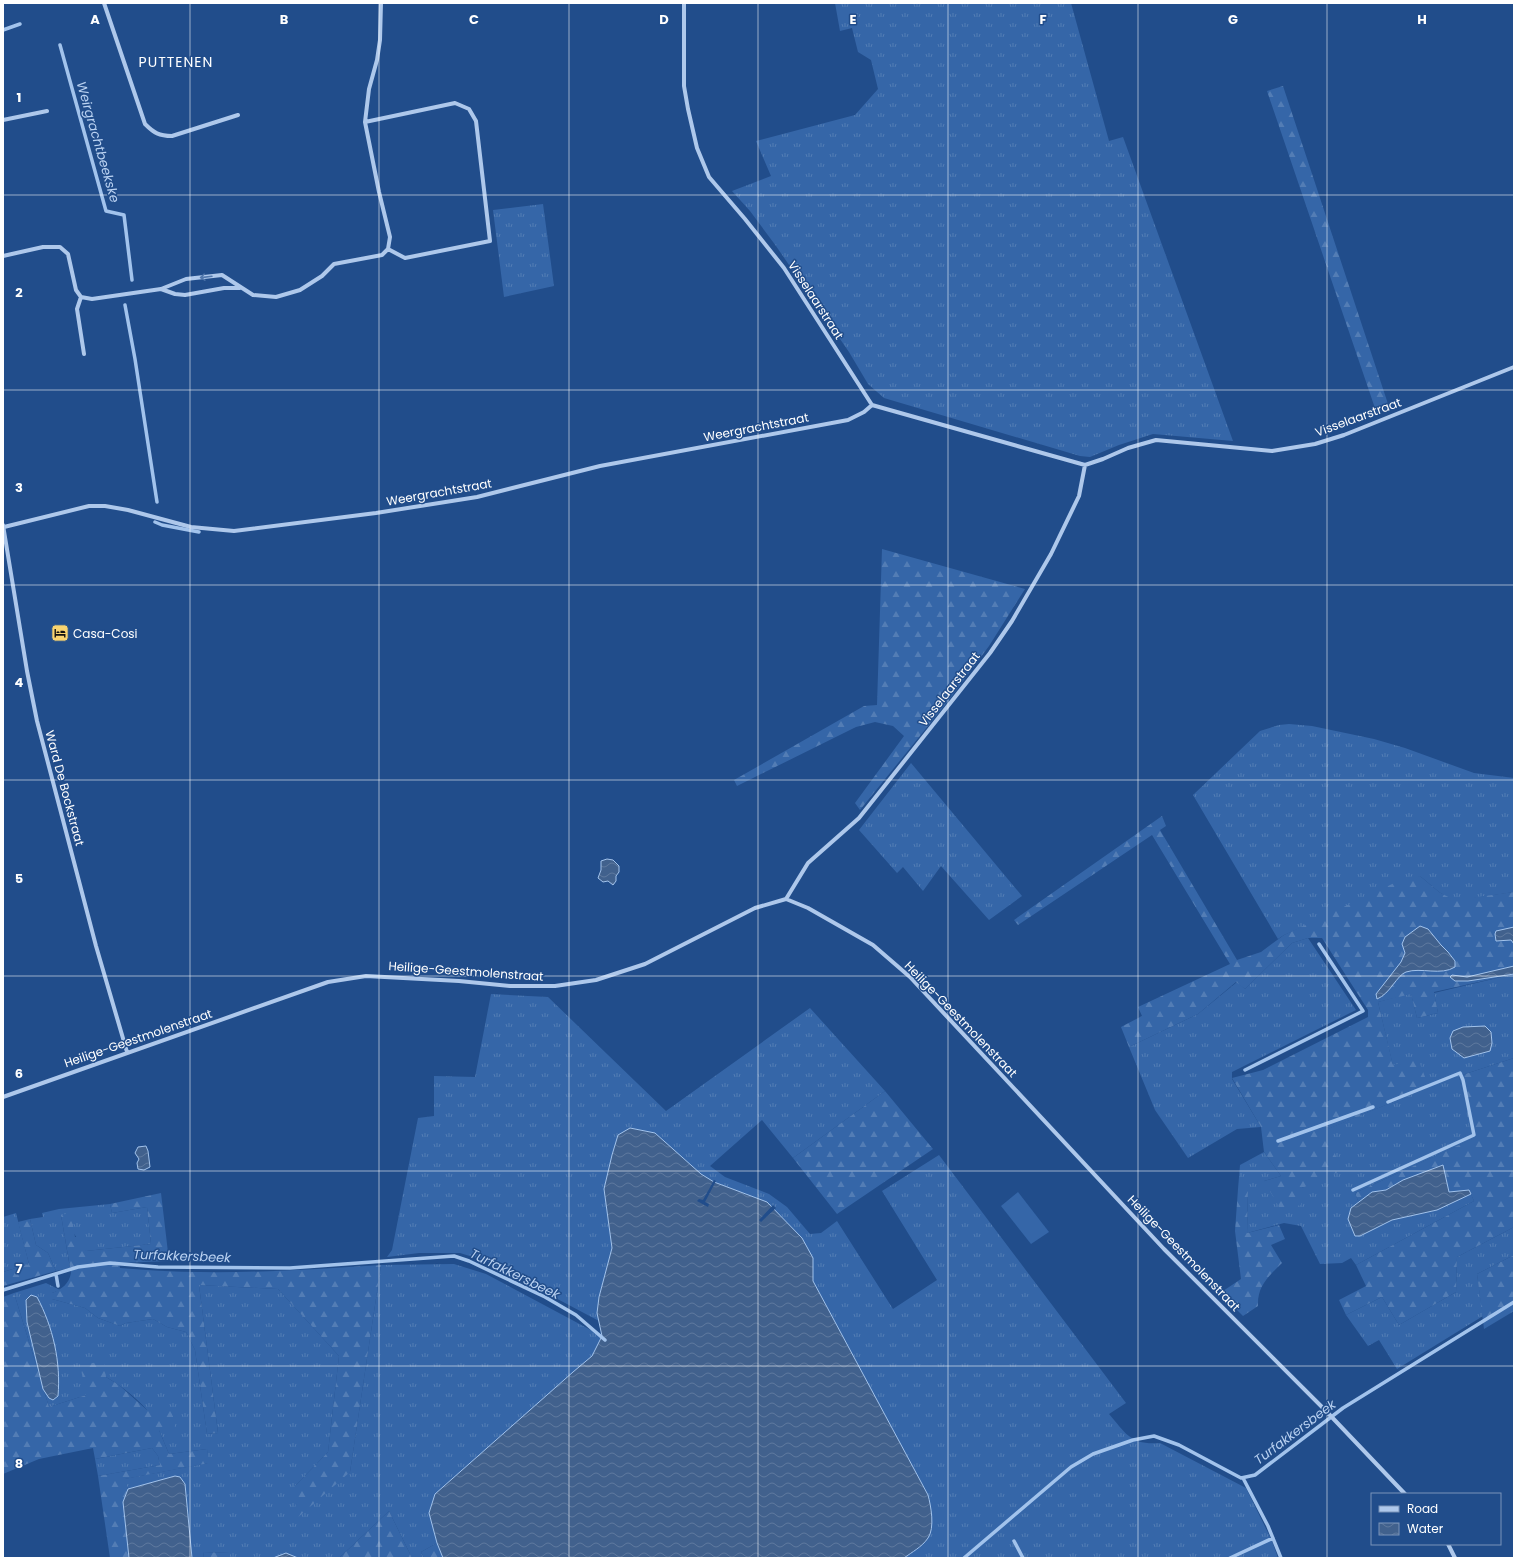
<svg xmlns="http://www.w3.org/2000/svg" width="1517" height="1561" font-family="Poppins,sans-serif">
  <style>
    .grass { fill: url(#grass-tufts) }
    .forest { fill: url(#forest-firs) }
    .garden { fill: #3566a8 }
    .water { fill: url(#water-waves); stroke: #a2c3ec }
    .pier { fill: #214d8b }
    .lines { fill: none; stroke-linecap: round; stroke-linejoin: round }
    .stream { stroke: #a2c3ec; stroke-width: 3.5 }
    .street { stroke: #aec8eb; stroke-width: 4 }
    .oneway { stroke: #5278ad }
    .grid { fill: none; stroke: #fff; stroke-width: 1; stroke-opacity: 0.55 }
    .labels { text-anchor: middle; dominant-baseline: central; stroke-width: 3; stroke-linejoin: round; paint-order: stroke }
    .street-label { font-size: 12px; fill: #fff; stroke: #214d8b }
    .poi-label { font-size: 12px; fill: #fff; stroke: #214d8b; text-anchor: start }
    .water-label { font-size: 13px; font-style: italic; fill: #bad2f2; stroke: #214d8b }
    .quarter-label { font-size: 14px; letter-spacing: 1px; fill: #fff; stroke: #214d8b }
    .grid-label { font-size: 13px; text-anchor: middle; font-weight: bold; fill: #fff; stroke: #214d8b; stroke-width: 3; stroke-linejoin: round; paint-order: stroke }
  </style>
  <defs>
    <pattern id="grass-tufts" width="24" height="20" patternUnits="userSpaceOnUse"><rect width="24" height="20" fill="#3566a8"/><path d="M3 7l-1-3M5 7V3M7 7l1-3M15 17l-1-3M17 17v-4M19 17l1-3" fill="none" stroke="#537db5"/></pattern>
    <pattern id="forest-firs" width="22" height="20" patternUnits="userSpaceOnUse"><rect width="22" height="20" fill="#3566a8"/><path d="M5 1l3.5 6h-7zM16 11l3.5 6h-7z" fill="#537db5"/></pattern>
    <pattern id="water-waves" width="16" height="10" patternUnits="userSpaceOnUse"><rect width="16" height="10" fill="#41618d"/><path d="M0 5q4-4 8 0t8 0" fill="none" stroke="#5e799e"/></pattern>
  </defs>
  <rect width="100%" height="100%" fill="#214d8b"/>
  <path class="grass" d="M 835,3 L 1071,3 L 1109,141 L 1123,137 L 1233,441 L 1153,434 L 1119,445 L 1090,457 L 1080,456 L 884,398 L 868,384 L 849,352 L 776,246 L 750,211 L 732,191 L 771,176 L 756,141 L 855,115 L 878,89 L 871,60 L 858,52 L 852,28 L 840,31 Z
    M 543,204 L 554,286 L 504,297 L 493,210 Z
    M 1289,724 L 1312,726 L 1374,739 L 1405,748 L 1474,773 L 1514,778 L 1514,892 L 1454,901 L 1439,892 L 1420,876 L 1284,935 L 1278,939 L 1193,795 L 1260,731 L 1279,725 Z
    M 911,763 L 1022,896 L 989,920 L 941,866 L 923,891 L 903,867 L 897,873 L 859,830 Z
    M 1308,938 L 1356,1010 L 1232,1072 L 1232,1079 L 1261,1127 L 1237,1129 L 1188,1158 L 1155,1110 L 1129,1047 L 1198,1014 L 1237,982 L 1245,989 L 1292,943 Z
    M 1514,974 L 1514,1058 L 1459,1076 L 1473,1139 L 1355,1193 L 1359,1203 L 1351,1208 L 1360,1236 L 1392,1220 L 1437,1210 L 1471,1194 L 1474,1201 L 1356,1265 L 1351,1258 L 1342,1263 L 1320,1264 L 1301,1226 L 1284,1223 L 1247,1233 L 1248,1189 L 1238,1189 L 1240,1165 L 1264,1152 L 1281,1176 L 1264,1181 L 1302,1188 L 1313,1182 L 1325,1130 L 1429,1087 L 1393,1066 L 1378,1002 L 1411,993 L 1417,1018 L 1438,1013 L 1434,993 Z
    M 491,994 L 548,997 L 666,1111 L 810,1008 L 885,1091 L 793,1158 L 762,1120 L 710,1166 L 725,1177 L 769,1194 L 787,1207 L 810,1234 L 821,1233 L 837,1221 L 893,1309 L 937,1280 L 882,1191 L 939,1155 L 1126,1403 L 1109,1414 C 1127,1435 1131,1445 1160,1443 L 1246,1488 L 1272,1541 L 1278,1558 L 904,1558 L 920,1547 L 928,1495 L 813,1281 L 813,1258 L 767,1202 L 714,1182 L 701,1174 L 682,1157 L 618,1135 L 612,1155 L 604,1189 L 612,1248 L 599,1297 L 597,1313 L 599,1321 L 486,1261 L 460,1253 L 419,1253 L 387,1257 L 392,1250 L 418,1118 L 434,1116 L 434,1076 L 475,1077 Z
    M 110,1204 L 112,1213 L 147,1207 L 151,1244 L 86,1251 L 61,1215 L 70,1268 L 56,1271 L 48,1253 L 36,1245 L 30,1219 L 43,1217 L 42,1213 L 59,1209 Z
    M 16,1213 L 29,1264 L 3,1272 L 3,1217 Z
    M 1514,1227 L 1514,1255 L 1477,1274 L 1483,1316 L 1397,1369 L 1379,1340 L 1368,1346 L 1346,1315 L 1382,1297 L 1399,1325 L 1456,1292 L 1457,1257 Z
    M 454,1264 L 486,1274 L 602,1336 L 592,1357 L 573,1372 L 435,1494 L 429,1513 L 437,1543 L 421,1552 L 424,1558 L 412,1558 L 389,1511 L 339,1558 L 230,1558 L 230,1553 L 203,1552 L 204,1558 L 192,1558 L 185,1483 L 175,1476 L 128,1489 L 124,1479 L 208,1463 L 207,1449 L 169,1454 C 163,1440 157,1422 147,1410 C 137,1398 120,1385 106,1377 L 86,1395 L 49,1407 L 14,1293 L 46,1283 L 60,1290 L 52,1293 L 52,1299 L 85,1308 L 98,1318 L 120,1326 L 126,1323 L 153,1319 L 167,1327 L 186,1332 L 195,1350 L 207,1434 L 218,1433 L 199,1285 L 278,1289 L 339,1356 L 328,1452 L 295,1486 L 350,1472 L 381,1265 Z
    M 152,1448 L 158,1456 L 160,1465 L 98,1476 L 95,1459 Z"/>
  <path class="forest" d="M 1283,86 L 1389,407 L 1377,414 L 1267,91 Z
    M 882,549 L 1025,589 L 989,646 L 949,700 L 860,810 L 855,803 L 904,736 L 893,726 L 875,722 L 856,727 L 737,786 L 734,780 L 864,706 L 877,705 Z
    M 1162,816 L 1166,826 L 1160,830 L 1237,960 L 1261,952 L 1284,935 L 1407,877 L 1420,876 L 1439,892 L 1454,900 L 1514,892 L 1514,974 L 1434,992 L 1438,1013 L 1417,1018 L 1411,994 L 1378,1002 L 1393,1065 L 1418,1059 L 1429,1087 L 1326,1130 L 1341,1170 L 1331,1176 L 1302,1188 L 1301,1205 L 1281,1210 L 1264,1181 L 1281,1176 L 1264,1152 L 1261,1127 L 1232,1078 L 1263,1070 L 1368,1017 L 1368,1010 L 1322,938 L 1308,938 L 1292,943 L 1245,989 L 1236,982 L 1198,1014 L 1129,1047 L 1121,1027 L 1142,1016 L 1138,1007 L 1230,964 L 1152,835 L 1018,925 L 1014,920 Z
    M 1514,1058 L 1514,1227 L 1457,1257 L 1456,1292 L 1399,1325 L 1382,1297 L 1346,1315 L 1339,1300 L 1366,1286 L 1356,1265 L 1474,1201 L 1469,1190 L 1449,1192 L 1442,1165 L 1403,1180 L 1386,1190 L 1372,1192 L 1359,1203 L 1355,1193 L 1472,1139 L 1459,1076 Z
    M 885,1091 L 933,1149 L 837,1214 L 793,1158 Z
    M 1238,1189 L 1248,1189 L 1247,1233 L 1279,1225 L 1285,1239 L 1271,1245 L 1282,1263 C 1269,1276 1257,1286 1258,1306 L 1243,1316 L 1220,1293 L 1241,1279 L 1235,1231 Z
    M 161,1193 L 169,1261 L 119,1263 L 120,1268 C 207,1276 294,1271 381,1265 L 350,1472 L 296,1519 L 295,1486 L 328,1452 L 339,1356 L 278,1289 L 199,1285 L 218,1433 L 207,1434 L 195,1350 L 186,1332 L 167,1327 L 153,1319 L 126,1323 L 120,1326 L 98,1318 L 85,1308 L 52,1299 L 52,1293 C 62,1289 69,1284 71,1273 L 61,1215 L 71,1213 L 75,1237 L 83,1237 L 86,1251 L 151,1244 L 147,1207 L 112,1213 L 110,1204 Z
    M 30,1219 L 36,1245 L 48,1253 L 56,1271 L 3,1286 L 3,1272 L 29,1264 L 18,1222 Z
    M 1514,1255 L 1514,1311 L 1484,1329 L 1477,1274 Z
    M 14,1293 L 49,1407 L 86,1395 L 80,1364 L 104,1362 L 106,1377 L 119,1385 L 147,1410 L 172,1411 L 175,1428 L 159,1430 L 169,1454 L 207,1449 L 209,1463 L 125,1479 L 128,1489 L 123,1502 L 129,1558 L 110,1558 L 98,1476 L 160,1465 L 158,1456 L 152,1448 L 95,1459 L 93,1448 L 39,1459 L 3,1474 L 3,1297 Z
    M 389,1511 L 412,1558 L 339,1558 Z
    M 437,1543 L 443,1558 L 424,1558 L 421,1552 Z
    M 203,1552 L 230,1553 L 230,1558 L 204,1558 Z"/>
  <path class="garden" d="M 1018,1192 L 1049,1232 L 1031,1244 L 1001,1206 Z"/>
  <path class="water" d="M 607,859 L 613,860 L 619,866 L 619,872 L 616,876 L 616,881 L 613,885 L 608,881 L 603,882 L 598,878 L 601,870 L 601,861 Z
    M 1420,926 L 1428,929 L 1441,945 L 1448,952 L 1455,961 L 1455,967 C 1441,976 1421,967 1406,972 C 1397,975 1390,994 1377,999 L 1376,994 L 1401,962 L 1405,953 L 1402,944 L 1405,937 Z
    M 1514,927 L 1514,944 L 1511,940 L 1496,941 L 1495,934 L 1496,931 Z
    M 1514,966 L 1514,974 L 1468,981 L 1455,981 L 1450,977 L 1452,975 L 1467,977 Z
    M 1485,1026 L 1491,1032 L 1492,1043 L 1490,1051 L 1464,1058 L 1452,1049 L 1450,1038 L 1453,1031 L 1463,1027 Z
    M 630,1128 L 655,1133 L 701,1174 L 714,1182 L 767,1202 L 802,1238 L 813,1258 L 813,1281 L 928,1495 C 931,1506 935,1528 928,1538 C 922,1547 912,1552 904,1558 L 443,1558 L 437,1543 L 429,1513 L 435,1494 L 573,1372 L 592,1356 L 602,1336 L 597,1313 L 599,1297 L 612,1248 L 604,1189 L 612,1155 L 618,1135 Z
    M 146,1146 L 148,1151 L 150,1167 L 144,1170 L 138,1169 L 137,1163 L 139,1159 L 135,1153 L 138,1147 Z
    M 1443,1165 L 1449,1192 L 1469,1190 L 1471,1194 L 1437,1210 L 1392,1220 L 1360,1236 L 1355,1236 L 1348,1219 L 1351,1208 L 1372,1192 L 1386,1190 L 1403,1180 Z
    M 31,1295 L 37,1297 C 53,1327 61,1362 58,1396 L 53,1400 L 49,1398 L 43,1389 L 27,1322 L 26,1300 Z
    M 175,1476 L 180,1477 L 185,1484 L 192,1558 L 129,1558 L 123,1502 L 128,1489 Z
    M 286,1553 L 298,1558 L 273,1558 Z"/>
  <path class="pier" d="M 714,1180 L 716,1181 L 705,1202 L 709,1204 L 708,1207 L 697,1201 L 699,1199 L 703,1200 Z
    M 773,1205 L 776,1208 L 761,1222 L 759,1220 Z"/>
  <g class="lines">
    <path class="stream" d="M 3,30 L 20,24
      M 60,45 L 106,211 L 124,215 L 132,280
      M 125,305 L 135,359 L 157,502
      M 155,522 L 162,525 L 199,532
      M 1245,1070 L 1363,1011 L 1319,944
      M 1278,1141 L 1373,1107
      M 1353,1190 L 1474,1135 L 1463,1080 L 1460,1073 L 1388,1102
      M 56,1274 L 58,1286
      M 3,1290 L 78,1267 L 110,1263 L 158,1267 L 290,1268 L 454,1256 L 469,1261 L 545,1297 L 576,1315 L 605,1340
      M 1243,1478 L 1268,1526 L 1281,1558
      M 1014,1541 L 1023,1558
      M 964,1558 L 1071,1467 L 1093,1454 L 1133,1440 L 1154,1436 L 1179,1445 L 1241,1478 L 1255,1475 L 1343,1408 L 1514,1302
      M 1230,1558 L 1273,1538"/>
    <path class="street" d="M 104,3 L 145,124 C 154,133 159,136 172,136 L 238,115
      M 684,3 L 684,86 L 688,109 L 697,148 L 709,177 L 745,219 L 784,268 L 872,405 L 1085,465 L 1103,459 L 1128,448 L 1156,440 L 1272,451 L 1315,444 L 1344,435 L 1514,367
      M 3,120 L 47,111
      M 365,122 L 455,103 L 469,109 L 476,121 L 490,241 L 405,258 L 388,249
      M 3,256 L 43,247 L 60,247 L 68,254 L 76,290 L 81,297
      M 161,289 L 175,294 L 185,295 L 224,288 L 240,288
      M 84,354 L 77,309 L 81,297 L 92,299 L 161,289 L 186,279 L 222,275 L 253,295 L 276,297 L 300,290 L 322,276 L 334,264 L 382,255 L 388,249 L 390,237 L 379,192 L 365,122 L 369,89 L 377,60 L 380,40 L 381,3
      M 3,525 L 27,671 L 37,721 L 96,946 L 127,1052
      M 4,527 L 89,506 L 105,506 L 128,510 L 191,527 L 234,531 L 376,513 L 477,497 L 600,466 L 848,420 L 864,412 L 872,405
      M 786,899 L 808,863 L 859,818 L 990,653 L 1012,621 L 1051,554 L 1079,496 L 1085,465
      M 3,1097 L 328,982 L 366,976 L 459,981 L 510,986 L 555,986 L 596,980 L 645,964 L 755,908 L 786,899 L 808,908 L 873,945 L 910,977 L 1164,1249 L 1326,1411 L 1405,1494
      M 1448,1544 L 1455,1558"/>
  </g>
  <defs><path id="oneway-shaft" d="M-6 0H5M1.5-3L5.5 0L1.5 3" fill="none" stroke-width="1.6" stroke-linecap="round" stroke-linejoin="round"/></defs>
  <use class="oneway" href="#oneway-shaft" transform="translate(206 277) rotate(173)"/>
  <path class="grid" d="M 190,3 L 190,1558M 379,3 L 379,1558M 569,3 L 569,1558M 758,3 L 758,1558M 948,3 L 948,1558M 1138,3 L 1138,1558M 1327,3 L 1327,1558M 3,195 L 1514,195M 3,390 L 1514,390M 3,585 L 1514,585M 3,780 L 1514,780M 3,976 L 1514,976M 3,1171 L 1514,1171M 3,1366 L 1514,1366"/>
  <defs>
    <symbol id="hotel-square" viewBox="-11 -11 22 22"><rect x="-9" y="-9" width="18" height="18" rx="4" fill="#f8d36f" stroke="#214d8b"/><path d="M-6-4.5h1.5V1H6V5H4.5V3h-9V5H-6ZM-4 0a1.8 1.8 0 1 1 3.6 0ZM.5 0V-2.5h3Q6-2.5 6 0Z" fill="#111"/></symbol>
  </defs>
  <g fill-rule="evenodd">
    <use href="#hotel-square" x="50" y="623" width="20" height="20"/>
  </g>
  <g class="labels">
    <g class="street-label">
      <text transform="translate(816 300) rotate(57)">Visselaarstraat</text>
      <text transform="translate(1358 417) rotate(-20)">Visselaarstraat</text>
      <text transform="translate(756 427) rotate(-11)">Weergrachtstraat</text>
      <text transform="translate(439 492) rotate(-10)">Weergrachtstraat</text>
      <text transform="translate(949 689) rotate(-52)">Visselaarstraat</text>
      <text transform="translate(65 788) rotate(75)">Ward De Bockstraat</text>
      <text transform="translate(466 971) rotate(4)">Heilige-Geestmolenstraat</text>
      <text transform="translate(961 1019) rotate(46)">Heilige-Geestmolenstraat</text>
      <text transform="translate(138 1038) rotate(-19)">Heilige-Geestmolenstraat</text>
      <text transform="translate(1184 1253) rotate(46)">Heilige-Geestmolenstraat</text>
    </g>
    <g class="poi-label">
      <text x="73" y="633">Casa-Cosi</text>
    </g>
    <g class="water-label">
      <text transform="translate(98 142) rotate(74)">Weirgrachtbeekske</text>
      <text transform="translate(182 1256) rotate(2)">Turfakkersbeek</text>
      <text transform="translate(515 1274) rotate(26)">Turfakkersbeek</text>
      <text transform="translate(1295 1432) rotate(-37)">Turfakkersbeek</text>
    </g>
    <g class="quarter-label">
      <text x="176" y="62">PUTTENEN</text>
    </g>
  </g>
  <g class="grid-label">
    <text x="95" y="24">A</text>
    <text x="284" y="24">B</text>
    <text x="474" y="24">C</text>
    <text x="664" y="24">D</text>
    <text x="853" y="24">E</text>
    <text x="1043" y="24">F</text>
    <text x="1233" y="24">G</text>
    <text x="1422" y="24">H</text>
    <text x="19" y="102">1</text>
    <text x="19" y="297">2</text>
    <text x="19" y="492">3</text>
    <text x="19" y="687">4</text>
    <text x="19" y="883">5</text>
    <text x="19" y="1078">6</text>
    <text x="19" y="1273">7</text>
    <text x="19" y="1468">8</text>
  </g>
  <rect width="1517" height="1561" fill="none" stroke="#ffffff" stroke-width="8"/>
  <rect x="1371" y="1493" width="130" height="52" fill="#214d8b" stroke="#7a94b9"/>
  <rect x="1379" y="1506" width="20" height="6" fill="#aec8eb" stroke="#7a94b9"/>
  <text x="1407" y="1513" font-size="12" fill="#ffffff">Road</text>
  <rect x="1379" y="1523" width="20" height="12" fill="url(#water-waves)" stroke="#7a94b9"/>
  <text x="1407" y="1533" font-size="12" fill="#ffffff">Water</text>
</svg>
